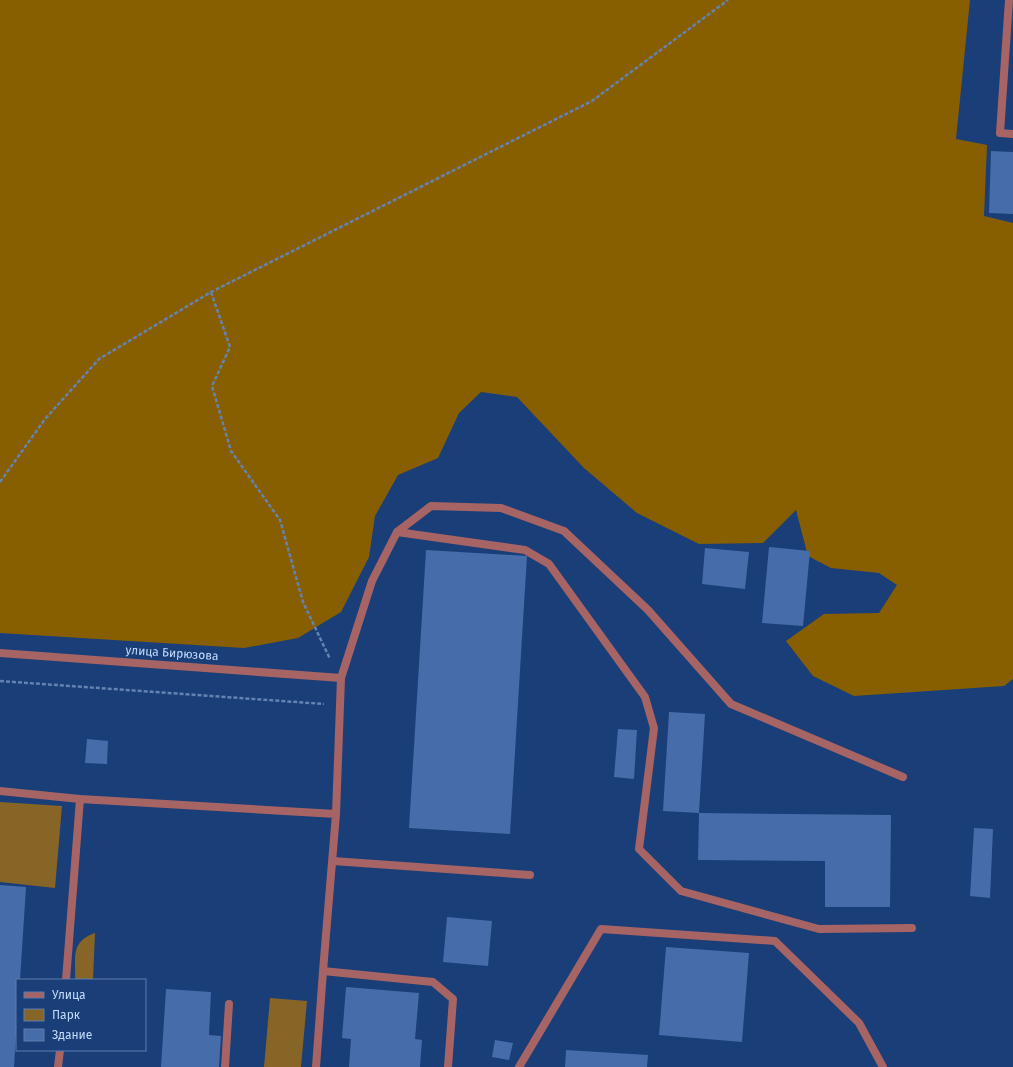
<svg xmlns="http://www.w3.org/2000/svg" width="1013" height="1067" font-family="'Fira Sans',sans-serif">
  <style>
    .green { fill: #876526 }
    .forest { fill: #885f00 }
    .building { fill: #466caa }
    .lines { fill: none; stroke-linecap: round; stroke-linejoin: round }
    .path { stroke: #6482b2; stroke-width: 2.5; stroke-dasharray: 4 2; stroke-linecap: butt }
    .lane { stroke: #a76464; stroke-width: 8 }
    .street { stroke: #a76464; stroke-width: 8 }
    .labels { text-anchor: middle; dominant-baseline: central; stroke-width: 3; stroke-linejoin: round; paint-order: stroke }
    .street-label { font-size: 12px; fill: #c4dafd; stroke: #1a3e77 }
  </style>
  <rect width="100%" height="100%" fill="#1a3e77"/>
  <path class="green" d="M 0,802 L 62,806 L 55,888 L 0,882 Z
    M 95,933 L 93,980 L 75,980 C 76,957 70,942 95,933 Z
    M 270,998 L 307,1001 L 301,1067 L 264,1067 Z"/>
  <path class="forest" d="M 0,0 L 970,0 L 956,139 L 987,145 L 984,216 L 1013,223 L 1013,679 L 1004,686 L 854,696 L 813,676 L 786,641 L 824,614 L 879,613 L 897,585 L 879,573 L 831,568 L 808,556 L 796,510 L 763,543 L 699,544 L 637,513 L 584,468 L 517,397 L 481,392 L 459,413 L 438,458 L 398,475 L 375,516 L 369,557 L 341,612 L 298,638 L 244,648 L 0,633 Z"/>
  <path class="building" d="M 991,151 L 1013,152 L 1013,214 L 989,213 Z
    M 769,547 L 810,551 L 803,626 L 762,623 Z
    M 705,548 L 749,552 L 745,589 L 702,584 Z
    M 426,550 L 527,556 L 510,834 L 409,828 Z
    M 669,712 L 705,714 L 699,813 L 891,815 L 890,907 L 825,907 L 825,861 L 698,860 L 699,813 L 663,811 Z
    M 618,729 L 637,730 L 634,779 L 614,777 Z
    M 87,739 L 108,741 L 107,764 L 85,763 Z
    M 974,828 L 993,829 L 990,898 L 970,896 Z
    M 0,885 L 26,887 L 20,980 L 17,980 L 17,1017 L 14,1067 L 0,1067 Z
    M 447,917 L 492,921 L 488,966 L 443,962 Z
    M 666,947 L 749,953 L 742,1042 L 659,1035 Z
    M 346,987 L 419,993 L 415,1039 L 422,1040 L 420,1067 L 349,1067 L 351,1039 L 342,1038 Z
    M 166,989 L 211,992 L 209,1035 L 221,1036 L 219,1067 L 161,1067 Z
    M 495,1040 L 513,1043 L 509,1060 L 492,1057 Z
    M 566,1050 L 648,1055 L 647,1067 L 565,1067 Z"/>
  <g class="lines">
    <path class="path" d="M 211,292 L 230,347 L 212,386 L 231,451 L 280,520 L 303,602 L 330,659
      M 0,482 L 45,419 L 99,359 L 211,292 L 592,101 L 728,0
      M 0,681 L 324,704"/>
    <path class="lane" d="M 1009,0 L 1000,133 L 1013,134
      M 397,532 L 525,550 L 549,564 L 645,697 L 654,728 L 639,849 L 681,891 L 819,929 L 912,928
      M 0,791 L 80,799 L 66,980
      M 80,799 L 336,814 L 323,971 L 433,982 L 453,999 L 448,1067
      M 336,814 L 341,678 L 372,581 L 397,532 L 431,506 L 501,508 L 564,531 L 648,610 L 731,704 L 903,777
      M 333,861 L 530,875
      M 58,1067 L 60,1050
      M 225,1067 L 229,1004
      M 316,1067 L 323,971
      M 519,1067 L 601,929 L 775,941 L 859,1023 L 883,1067"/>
    <path class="street" d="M 0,653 L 341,678"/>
  </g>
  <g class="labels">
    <g class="street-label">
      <text transform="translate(172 653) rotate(4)">улица Бирюзова</text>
    </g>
  </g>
  <rect x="16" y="979" width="130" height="72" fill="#1a3e77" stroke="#5e7cad"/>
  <rect x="24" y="992" width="20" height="6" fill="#a76464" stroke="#5e7cad"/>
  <text x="52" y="999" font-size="12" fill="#c4dafd">Улица</text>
  <rect x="24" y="1009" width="20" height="12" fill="#876526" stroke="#5e7cad"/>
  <text x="52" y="1019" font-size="12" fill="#c4dafd">Парк</text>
  <rect x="24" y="1029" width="20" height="12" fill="#466caa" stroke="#5e7cad"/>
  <text x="52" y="1039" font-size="12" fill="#c4dafd">Здание</text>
</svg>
